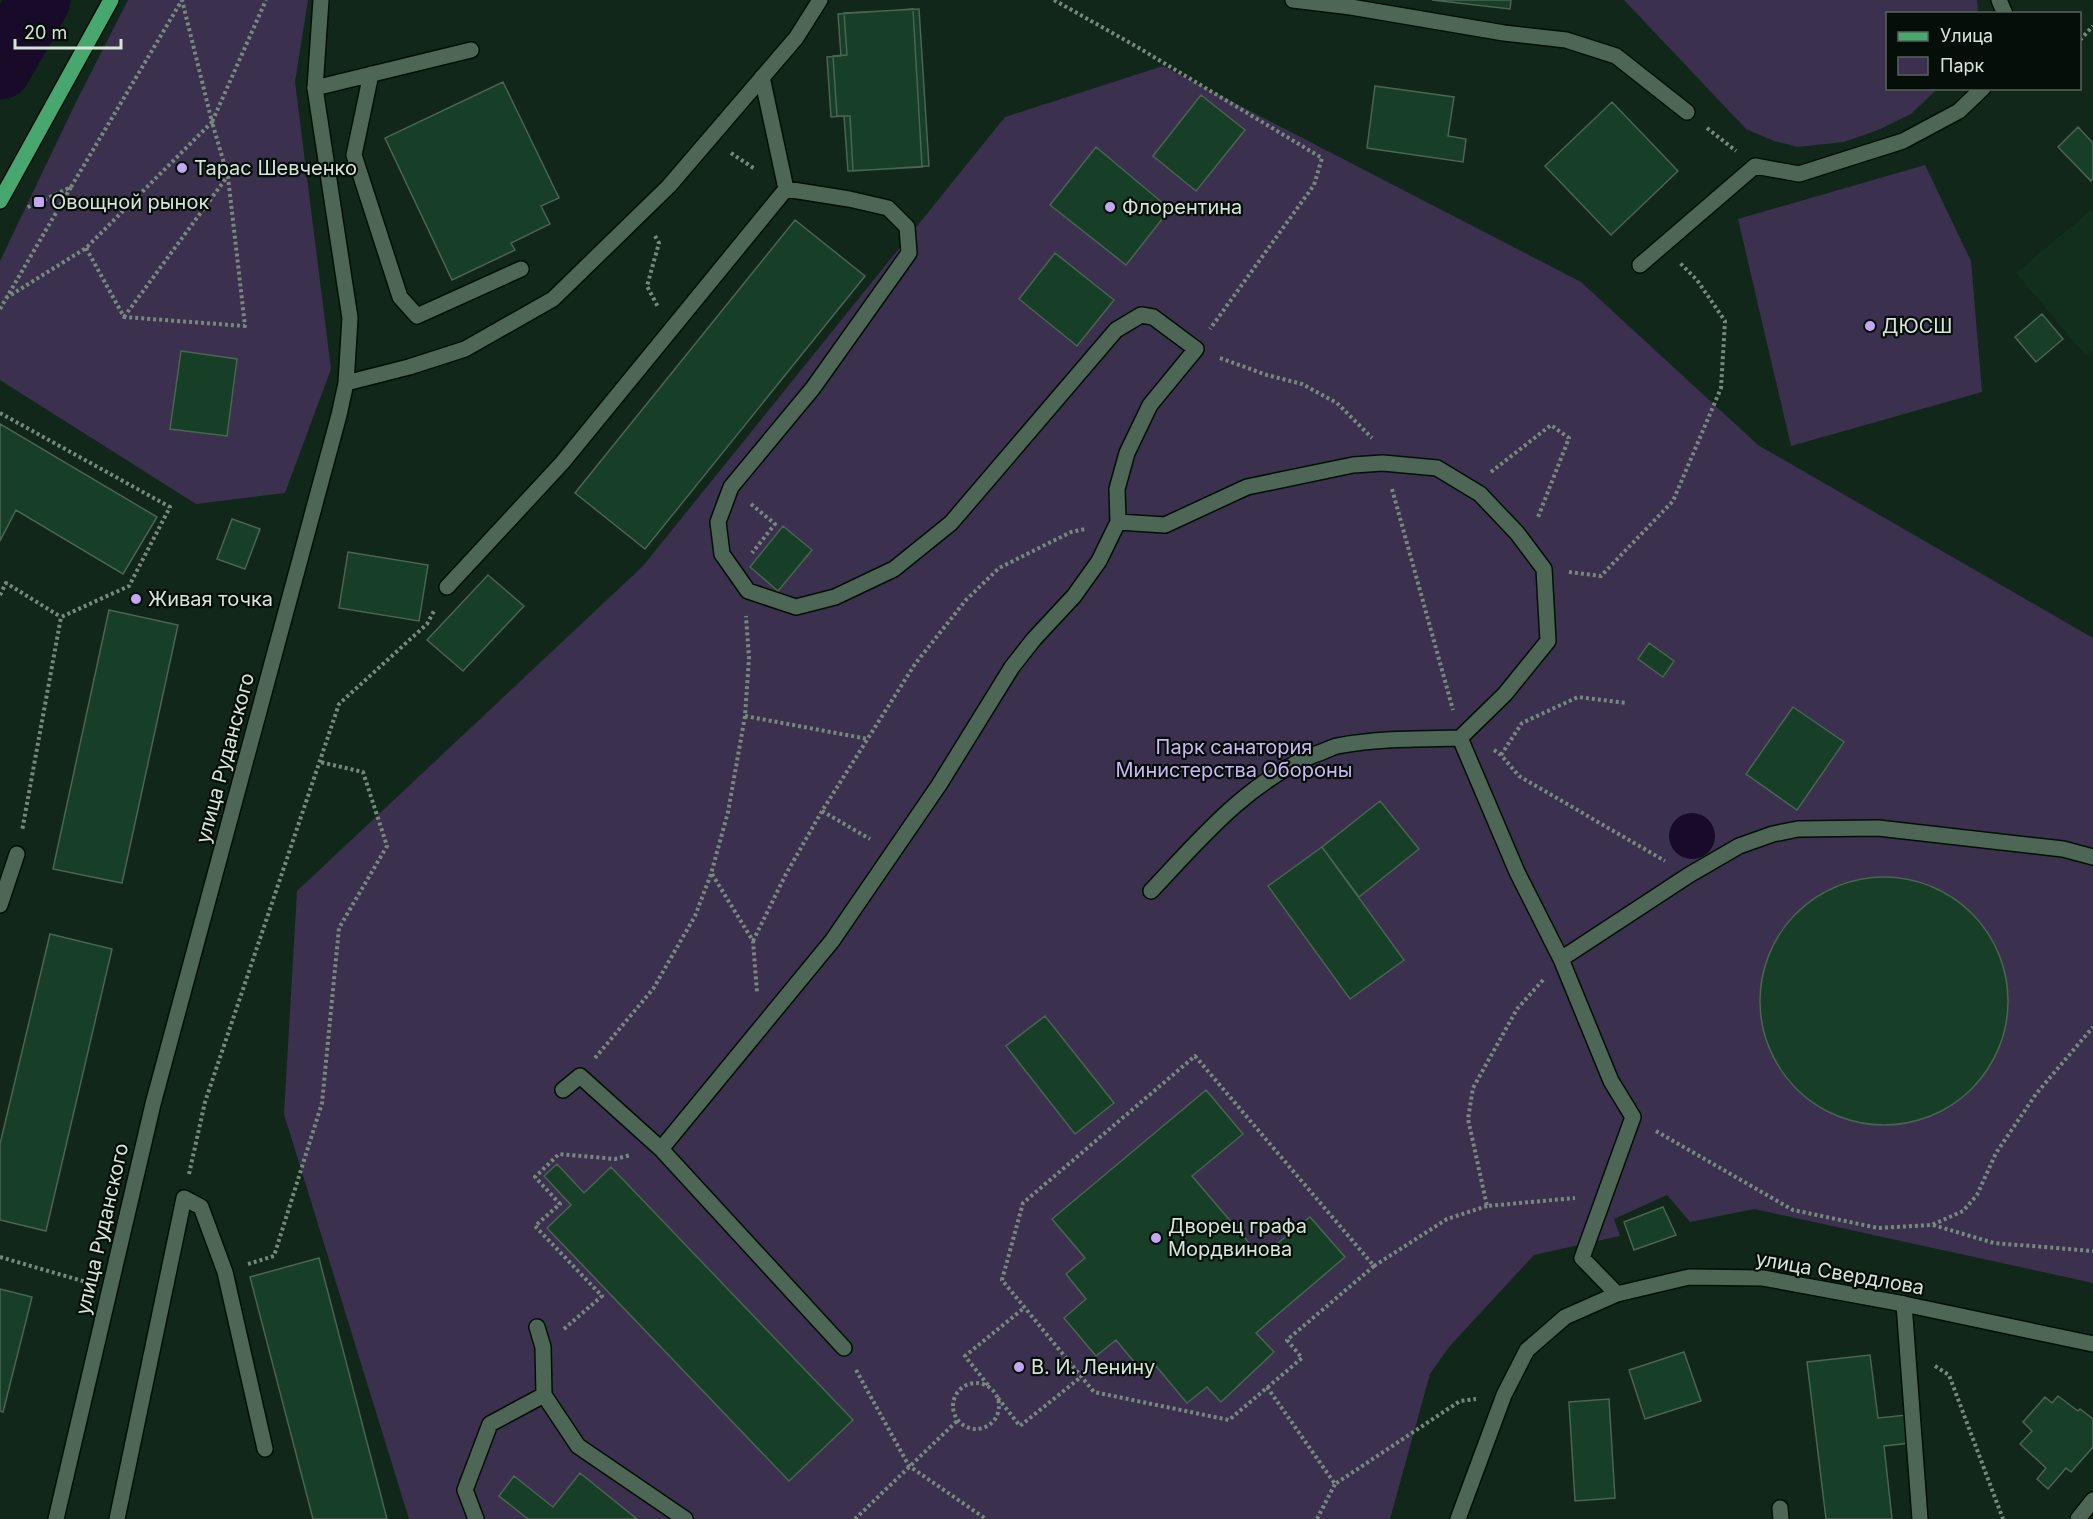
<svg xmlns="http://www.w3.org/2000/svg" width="2093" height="1519" font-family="Inter,sans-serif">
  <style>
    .built { fill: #112f1c }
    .green { fill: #3b304e }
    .water { fill: #180a29 }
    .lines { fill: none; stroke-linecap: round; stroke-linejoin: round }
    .river { stroke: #180a29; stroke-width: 63 }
    .building { fill: #173e27; stroke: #4b6453; stroke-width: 1.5 }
    .lane-casing { stroke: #001004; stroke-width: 18 }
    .street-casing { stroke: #001004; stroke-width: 18 }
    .secondary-casing { stroke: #001004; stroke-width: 18 }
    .primary-casing { stroke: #001004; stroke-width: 18 }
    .path { stroke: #77887c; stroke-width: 4; stroke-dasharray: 3 3; stroke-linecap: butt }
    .lane { stroke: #4e6655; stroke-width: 15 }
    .street { stroke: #4e6655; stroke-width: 15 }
    .secondary { stroke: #4e6655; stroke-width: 15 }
    .primary { stroke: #48a66f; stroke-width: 15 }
    .poi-dot { fill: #c3a7f2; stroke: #050e08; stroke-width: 2 }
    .labels { text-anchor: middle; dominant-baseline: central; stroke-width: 4.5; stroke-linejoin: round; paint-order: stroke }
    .poi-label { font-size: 20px; fill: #d6e4da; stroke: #050e08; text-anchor: start }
    .park-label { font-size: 20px; fill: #ccb6f5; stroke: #050e08 }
    .street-label { font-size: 20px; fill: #d6e4da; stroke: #050e08 }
  </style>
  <rect width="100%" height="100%" fill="#112719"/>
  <path class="built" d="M 2091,210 L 2093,212 L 2093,350 L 2086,356 L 2016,273 Z"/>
  <path class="green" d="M 128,0 L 308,0 L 295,82 L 331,369 L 285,493 L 196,504 L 0,380 L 0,261 L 79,96 Z
    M 1624,0 L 1977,0 L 1978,13 L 1888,14 L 1888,88 L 1937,89 L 1911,114 L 1878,130 L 1844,142 L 1798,147 L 1774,141 L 1746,129 Z
    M 1163,66 L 1581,282 L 1758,445 L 2093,638 L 2093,1283 L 1754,1209 L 1690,1222 L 1667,1195 L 1614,1219 L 1620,1236 L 1534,1255 L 1449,1347 L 1430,1374 L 1390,1519 L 409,1519 L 284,1114 L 297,891 L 643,566 L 1005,117 Z
    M 1925,165 L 1971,261 L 1982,392 L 1791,446 L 1738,219 Z"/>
  <path class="water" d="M1669 836a23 23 0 1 1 46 0a23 23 0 1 1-46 0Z"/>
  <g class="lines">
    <path class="river" d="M 0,68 L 39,0"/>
  </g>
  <path class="building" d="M 1432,0 L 1511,0 L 1510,9 Z
    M 913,9 L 922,167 L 848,171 L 844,116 L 831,117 L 827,57 L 841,56 L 838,14 Z
    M 919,9 L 929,166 L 853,171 L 850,116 L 837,116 L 833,56 L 847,55 L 844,13 Z
    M 503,82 L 559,198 L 541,206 L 550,224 L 511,243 L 515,250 L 452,280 L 385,138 Z
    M 1375,86 L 1454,97 L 1448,136 L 1466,139 L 1463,162 L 1367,148 Z
    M 1201,95 L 1245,130 L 1196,191 L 1153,156 Z
    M 1612,102 L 1678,171 L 1611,235 L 1545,166 Z
    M 2078,127 L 2093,143 L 2093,178 L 2091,181 L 2058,147 Z
    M 1096,147 L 1170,209 L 1126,265 L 1050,205 Z
    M 795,220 L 865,276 L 645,549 L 575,493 Z
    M 1055,253 L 1114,300 L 1077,346 L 1019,299 Z
    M 2042,314 L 2063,339 L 2036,362 L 2015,337 Z
    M 181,351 L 237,359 L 227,436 L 170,429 Z
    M 0,424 L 157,517 L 123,574 L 16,510 L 0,541 Z
    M 232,519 L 260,529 L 245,569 L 217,559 Z
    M 783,526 L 812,550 L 778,591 L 750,567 Z
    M 348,552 L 428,565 L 419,621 L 339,608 Z
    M 488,575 L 524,606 L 463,671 L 427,640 Z
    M 109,610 L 178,625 L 122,883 L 53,869 Z
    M 1649,643 L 1674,661 L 1663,677 L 1638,659 Z
    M 1793,707 L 1844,742 L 1797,810 L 1746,774 Z
    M 1380,801 L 1419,849 L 1359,897 L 1322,847 Z
    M 1322,847 L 1404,960 L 1350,999 L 1268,886 Z
    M1760 1001a124 124 0 1 1 248 0a124 124 0 1 1-248 0Z
    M 50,934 L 112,949 L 46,1231 L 0,1220 L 0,1144 Z
    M 1045,1016 L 1114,1103 L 1075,1134 L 1006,1046 Z
    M 1206,1090 L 1243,1134 L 1192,1176 L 1261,1257 L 1310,1217 L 1345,1257 L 1256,1333 L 1274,1352 L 1221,1402 L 1207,1387 L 1187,1403 L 1156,1366 L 1145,1375 L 1116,1340 L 1096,1356 L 1064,1318 L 1086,1299 L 1066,1274 L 1085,1258 L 1052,1219 Z
    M 557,1164 L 584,1193 L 611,1167 L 853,1420 L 789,1481 L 547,1228 L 571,1205 L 544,1176 Z
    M 1663,1207 L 1676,1235 L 1634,1250 L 1624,1222 Z
    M 319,1258 L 387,1519 L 313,1519 L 250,1277 Z
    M 0,1289 L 32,1297 L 3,1412 L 0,1411 Z
    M 1684,1352 L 1701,1401 L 1645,1419 L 1629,1370 Z
    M 1870,1355 L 1878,1418 L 1907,1415 L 1911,1443 L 1884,1446 L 1892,1519 L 1826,1519 L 1807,1362 Z
    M 2058,1396 L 2078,1411 L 2080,1409 L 2093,1419 L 2093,1447 L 2071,1472 L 2066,1468 L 2048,1489 L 2037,1479 L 2046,1468 L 2020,1444 L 2032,1431 L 2023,1422 L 2045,1397 L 2052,1403 Z
    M 1609,1399 L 1615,1498 L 1575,1501 L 1569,1402 Z
    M 580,1473 L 637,1519 L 528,1519 L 499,1496 L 514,1476 L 553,1507 Z"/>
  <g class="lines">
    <defs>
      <path id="lane" d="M 1999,0 L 2005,14
        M 371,74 L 354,155 L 400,297 L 417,316 L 521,269
        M 315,88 L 471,50
        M 1640,265 L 1755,166 L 1799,174 L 1903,141 L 1959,111 L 1983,88
        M 1118,522 L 1165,525 L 1247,487 L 1353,465 L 1383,463 L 1437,468 L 1480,494 L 1517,533 L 1544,569 L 1548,641 L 1505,694 L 1460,738 C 1419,739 1378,738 1337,746 C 1330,748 1323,752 1316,754 C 1248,781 1200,839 1151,891
        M 447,587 L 562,463 L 786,189 L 762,77
        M 1460,738 L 1517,872 L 1561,959 L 1611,1081 L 1633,1117 L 1582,1258 L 1617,1294
        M 0,905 L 17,854
        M 1561,959 L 1689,875 L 1739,846 L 1773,834 L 1798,829 L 1878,828 L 2063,849 L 2093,857
        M 563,1090 L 580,1076 L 661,1149 L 844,1348
        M 661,1149 L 832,941 L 939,785 L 1012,667 L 1034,639 L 1074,596 L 1099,561 L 1118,522 L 1117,489 L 1127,453 L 1150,405 L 1196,349 L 1153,317 L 1141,315 L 1116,330 L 951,523 L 894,569 L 835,597 L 796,607 L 748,591 L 722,554 L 718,522 L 731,487 L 813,388 L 909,253 L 907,227 L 888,208 L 849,199 L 786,189
        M 1904,1304 L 1920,1519
        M 537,1327 L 543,1347 L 544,1395
        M 1780,1508 L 1781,1519
        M 117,1519 L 184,1198 L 201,1207 L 225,1272 L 265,1449
        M 476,1519 L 465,1490 L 490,1424 L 544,1395 L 578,1446 L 685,1519"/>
      <path id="street" d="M 1293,0 L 1351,7 L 1504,33 L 1566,40 L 1616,56 L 1687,112
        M 346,383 L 409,367 L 465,349 L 553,299 L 669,186 L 796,38 L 820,0
        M 56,1519 L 153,1104 L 339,415 L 346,383 L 350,318 L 315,88 L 321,0
        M 2078,1519 L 2093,1500"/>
      <path id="secondary" d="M 1458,1519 L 1504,1395 L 1527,1350 L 1565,1317 L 1617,1294 L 1689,1277 L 1763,1278 L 1904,1304 L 2093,1344"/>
      <path id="primary" d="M 0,201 L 111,0"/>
    </defs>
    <use href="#lane" class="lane-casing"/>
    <use href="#street" class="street-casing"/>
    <use href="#secondary" class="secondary-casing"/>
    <use href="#primary" class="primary-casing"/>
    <path class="path" d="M 1054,0 L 1139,48 L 1322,158 L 1314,185 L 1210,329
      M 2080,40 L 2093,26
      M 1707,128 L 1736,151
      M 731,153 L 755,169
      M 71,187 L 182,0
      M 655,236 L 659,243 L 647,286 L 658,307
      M 86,248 L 124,317 L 245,326 L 228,177 L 212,122 L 266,0
      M 6,298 L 86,248 L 212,122 L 182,0
      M 0,309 L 71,187 L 26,208
      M 124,317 L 227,177
      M 1220,358 L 1267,375 L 1302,384 L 1337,403 L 1372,438
      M 0,413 L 170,507 L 129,586 L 61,617 L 22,831
      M 1491,472 L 1551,425 L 1569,438 L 1538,517
      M 1392,489 L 1453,710
      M 751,504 L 775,524 L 752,553
      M 1569,572 L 1601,576 L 1673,501 L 1721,388 L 1725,321 L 1697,280 L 1680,263
      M 0,595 L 6,583 L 61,617
      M 745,716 L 868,739
      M 1494,750 L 1501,755 L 1519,776 L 1665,861
      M 1501,755 L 1522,723 L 1578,697 L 1626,703
      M 822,811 L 870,839
      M 712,874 L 753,941 L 757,992
      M 753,941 L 786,874 L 822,811 L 915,664 L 966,600 L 999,568 L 1071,532 L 1085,529
      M 1543,980 L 1517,1009 L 1473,1088 L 1468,1119 L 1487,1206 L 1575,1198
      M 1195,1056 L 1374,1266 L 1287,1340 L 1302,1358 L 1229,1420 L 1094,1392 L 1002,1280 L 1023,1203 Z
      M 595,1058 L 653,989 L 695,916 L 711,874 L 728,812 L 745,716 L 749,658 L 746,616
      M 1656,1131 L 1793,1210 L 1878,1228 L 1932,1225 L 1963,1211 L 1977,1195 L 1996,1153 L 2036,1094 L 2093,1027
      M 189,1174 L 205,1102 L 339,704 L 427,624 L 435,609
      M 1933,1225 L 1994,1243 L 2093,1251
      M 0,1257 L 86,1282
      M 248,1264 L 274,1256 L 322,1103 L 339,928 L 387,846 L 363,772 L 320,762
      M 1374,1266 L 1447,1219 L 1487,1206
      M 564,1329 L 602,1296 L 535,1226 L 560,1204 L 535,1177 L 559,1154 L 615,1159 L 631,1155
      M 1935,1366 L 1949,1375 L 2003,1519
      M 856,1370 L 909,1466 L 986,1519
      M953 1406a23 23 0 1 1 46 0a23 23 0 1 1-46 0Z
      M 988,1385 L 965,1356 L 1024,1308
      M 1267,1387 L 1335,1484 L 1460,1401 L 1476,1399
      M 998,1398 L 1020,1426 L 1081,1377
      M 855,1519 L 958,1420
      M 1317,1519 L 1335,1484"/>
    <use href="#lane" class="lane"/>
    <use href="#street" class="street"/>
    <use href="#secondary" class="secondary"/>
    <use href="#primary" class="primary"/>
  </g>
  <g class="poi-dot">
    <circle cx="182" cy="168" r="6"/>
    <rect x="33" y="196" width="12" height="12" rx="3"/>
    <circle cx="1110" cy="207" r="6"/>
    <circle cx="1870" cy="326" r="6"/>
    <circle cx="136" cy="599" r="6"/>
    <circle cx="1156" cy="1238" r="6"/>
    <circle cx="1019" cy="1367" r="6"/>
  </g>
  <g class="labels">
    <g class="poi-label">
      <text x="194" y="168">Тарас Шевченко</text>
      <text x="51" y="202">Овощной рынок</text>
      <text x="1122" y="207">Флорентина</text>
      <text x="1882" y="326">ДЮСШ</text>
      <text x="148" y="599">Живая точка</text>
      <text x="1168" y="1226">Дворец графа<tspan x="1168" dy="23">Мордвинова</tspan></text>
      <text x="1031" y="1367">В. И. Ленину</text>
    </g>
    <g class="park-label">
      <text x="1234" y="747">Парк санатория<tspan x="1234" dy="23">Министерства Обороны</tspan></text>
    </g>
    <g class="street-label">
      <text transform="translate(225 758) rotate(-75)">улица Руданского</text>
      <text transform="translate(102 1229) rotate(-77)">улица Руданского</text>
      <text transform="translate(1840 1273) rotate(10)">улица Свердлова</text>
    </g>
  </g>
  <rect x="1886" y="12" width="195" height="78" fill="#050e08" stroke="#59645c" stroke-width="1.5"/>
  <rect x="1898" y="32" width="30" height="9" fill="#48a66f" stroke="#59645c" stroke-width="1.5"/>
  <text x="1940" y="42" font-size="18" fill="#d6e4da">Улица</text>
  <rect x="1898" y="57" width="30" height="18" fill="#3b304e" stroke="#59645c" stroke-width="1.5"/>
  <text x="1940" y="72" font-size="18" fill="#d6e4da">Парк</text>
  <path d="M15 39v9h106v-9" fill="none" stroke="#d6e4da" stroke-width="3"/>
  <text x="24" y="39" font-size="18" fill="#d6e4da" stroke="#050e08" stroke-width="4.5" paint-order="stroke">20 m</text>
</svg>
